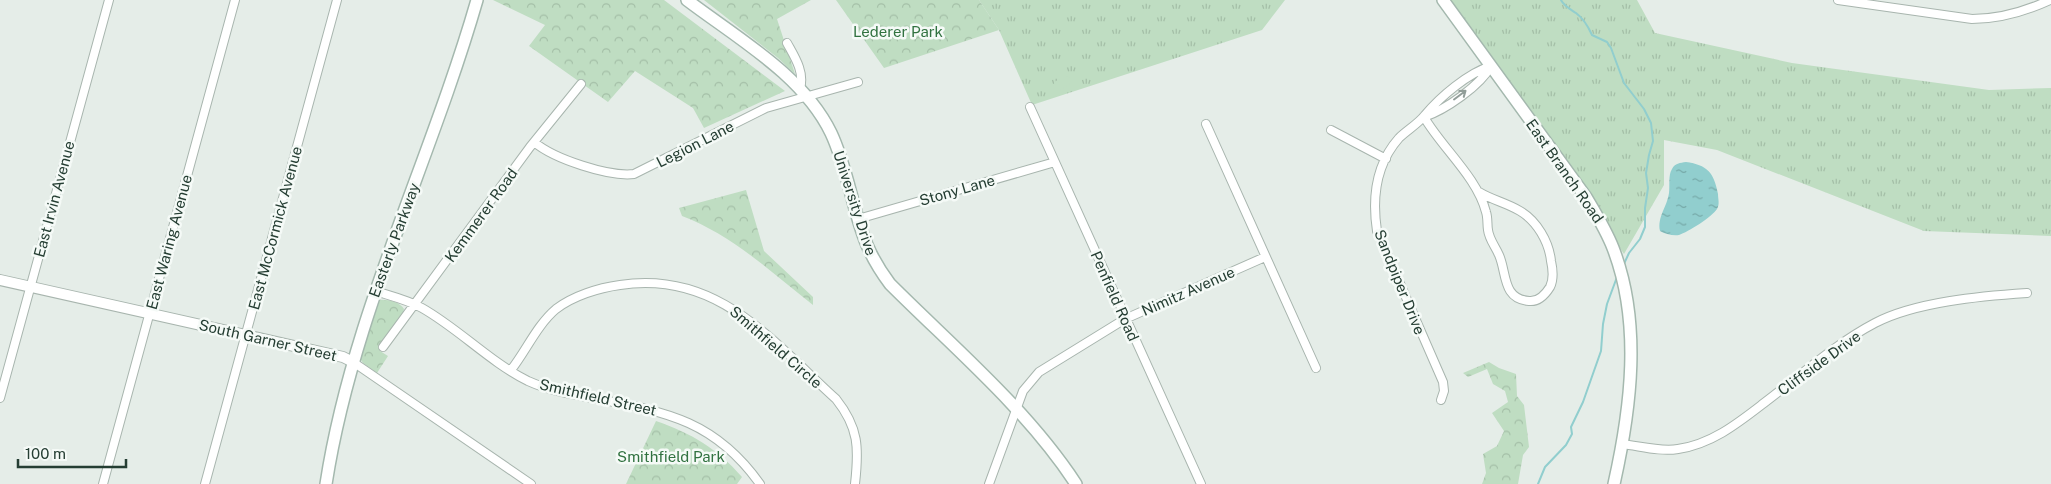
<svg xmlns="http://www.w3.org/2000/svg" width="2051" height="484" font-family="'Public Sans',sans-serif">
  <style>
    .grass { fill: url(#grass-tufts) }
    .forest { fill: url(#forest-crowns) }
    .garden { fill: #bfddc2 }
    .water { fill: url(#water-ripples) }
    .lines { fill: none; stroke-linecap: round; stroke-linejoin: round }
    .stream { stroke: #91cece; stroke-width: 2 }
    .minor-casing { stroke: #a8b5ae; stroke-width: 10 }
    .tertiary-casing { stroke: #a8b5ae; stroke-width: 12 }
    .secondary-casing { stroke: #a4b8ae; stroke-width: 14 }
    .minor { stroke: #fff; stroke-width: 8 }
    .tertiary { stroke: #fff; stroke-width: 10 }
    .secondary { stroke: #fff; stroke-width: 11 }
    .oneway { stroke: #929e99 }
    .labels { text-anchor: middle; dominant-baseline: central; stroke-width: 5; stroke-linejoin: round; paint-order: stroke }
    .park-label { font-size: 15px; fill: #317240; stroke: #f5faf7 }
    .street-label { font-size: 15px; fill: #253e33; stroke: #f5faf7 }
  </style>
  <defs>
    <pattern id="grass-tufts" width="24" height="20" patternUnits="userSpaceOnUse" patternTransform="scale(1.25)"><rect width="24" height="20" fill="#bfddc2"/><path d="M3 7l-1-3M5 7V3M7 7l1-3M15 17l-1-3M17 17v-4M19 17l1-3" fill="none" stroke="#a4bfa7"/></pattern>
    <pattern id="forest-crowns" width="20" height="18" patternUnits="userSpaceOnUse" patternTransform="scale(1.25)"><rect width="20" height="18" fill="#bfddc2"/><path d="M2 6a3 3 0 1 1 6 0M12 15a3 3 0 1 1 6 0" fill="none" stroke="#a4bfa7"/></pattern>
    <pattern id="water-ripples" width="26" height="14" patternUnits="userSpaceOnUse" patternTransform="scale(1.25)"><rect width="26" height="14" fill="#91cece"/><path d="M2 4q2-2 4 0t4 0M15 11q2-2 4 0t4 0" fill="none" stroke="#76a9a8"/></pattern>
  </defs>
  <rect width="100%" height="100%" fill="#e5ede8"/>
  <path class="grass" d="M 979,0 L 1285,0 L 1262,30 L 1032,105 L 999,30 Z
    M 1443,0 L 1637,0 L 1655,33 L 1792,63 L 1989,90 L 2051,88 L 2051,236 L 1924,231 L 1717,150 L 1664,140 L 1664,185 L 1624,254 L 1586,197 Z"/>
  <path class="forest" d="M 493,0 L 664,0 L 785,91 L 704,128 L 693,108 L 635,71 L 608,102 L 529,46 L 545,25 Z
    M 704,0 L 811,0 L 777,19 L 795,74 L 778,58 Z
    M 836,0 L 979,0 L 999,30 L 884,68 Z
    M 746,190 L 764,251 L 813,297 L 813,305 C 771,272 732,235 682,216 L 679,208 Z
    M 380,300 C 387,299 400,302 404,309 L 403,313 L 380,345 L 380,351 L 388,356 L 377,373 L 363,363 L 360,358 Z
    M 1489,362 L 1499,368 L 1516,374 L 1517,396 L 1524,405 L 1529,447 L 1523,455 L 1518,484 L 1482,484 L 1486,473 L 1483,454 L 1497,446 L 1504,431 L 1492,413 L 1508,402 L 1505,391 L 1493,384 L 1487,369 L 1468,377 L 1463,373 Z
    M 656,421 C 691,433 718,449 742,477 L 737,484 L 626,484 Z"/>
  <path class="garden" d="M 1066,76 L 1071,78 L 1071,83 L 1059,91 L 1055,89 L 1054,82 Z"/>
  <path class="water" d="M 1686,162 C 1707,165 1714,172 1718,194 C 1718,199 1720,204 1717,209 C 1712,217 1688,232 1679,235 C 1673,236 1665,234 1660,231 C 1657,217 1667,207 1669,193 C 1670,186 1668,175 1672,169 C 1675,163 1680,163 1686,162 Z"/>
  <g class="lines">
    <path class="stream" d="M 1561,0 C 1564,6 1570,9 1576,13 C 1584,19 1588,26 1592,35 L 1607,42 L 1611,48 L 1624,83 L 1644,109 L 1651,123 L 1653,141 L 1649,155 L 1646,173 L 1648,188 L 1645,208 L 1645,227 L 1640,239 L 1629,253 L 1623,266
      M 1538,484 L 1545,467 L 1566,445 L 1572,434 L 1571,427 L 1583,402 L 1601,351 L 1603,324 L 1607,304 L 1617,277"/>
    <defs>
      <path id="minor" d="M 1838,0 L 1972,19 C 2000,19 2024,12 2050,0
        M 787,43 C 794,56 805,72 800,88
        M 1030,107 L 1201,484
        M 1424,117 C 1442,148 1477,177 1486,212 C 1488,218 1487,224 1488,230 C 1489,239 1495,246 1499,255 C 1507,273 1502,299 1529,301 C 1538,302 1545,295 1550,287 C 1554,279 1553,270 1551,261 C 1549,242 1537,221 1520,211 C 1507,203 1492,200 1479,192
        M 1424,117 C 1445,110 1480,86 1491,66
        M 1206,124 L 1316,368
        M 1331,130 L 1386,159
        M 534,142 C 554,159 609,177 634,174 L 766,108 L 858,82
        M 858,219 L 1055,162
        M 375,291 C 391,296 408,300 422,308 C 459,329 490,362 528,381 C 550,391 574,395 598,399 C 668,412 716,422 760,484
        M 383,347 L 530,147 L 581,84
        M 353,362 L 531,484
        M 511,370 C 526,351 537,325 556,309 C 573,296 598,288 620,285 C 717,270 771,340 836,399 C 859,428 859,448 855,484
        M 0,398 L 109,0
        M 1441,400 L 1444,391 L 1443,382 L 1377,231 C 1372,198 1376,164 1399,138 C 1407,130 1418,124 1425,115 C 1440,97 1468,73 1491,66
        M 1622,444 C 1640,446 1660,452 1678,449 C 1712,444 1738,423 1764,403 C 1800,376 1835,344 1875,323 C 1915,302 1981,296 2027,293
        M 103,484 L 235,0
        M 205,484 L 337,0
        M 989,484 L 1023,391 L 1039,372 L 1125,319 L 1265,257"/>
      <path id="tertiary" d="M 0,280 L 343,357 L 353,362"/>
      <path id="secondary" d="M 687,0 C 737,38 803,75 831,133 C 848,169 852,209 867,245 C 873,259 881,272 890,284 C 954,348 1026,408 1076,484
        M 1443,0 L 1586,197 C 1596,214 1606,230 1613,248 C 1642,323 1631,408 1614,484
        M 326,484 C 352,316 430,163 477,0"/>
    </defs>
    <use href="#minor" class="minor-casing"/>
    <use href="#tertiary" class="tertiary-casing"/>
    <use href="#secondary" class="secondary-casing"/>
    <use href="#minor" class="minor"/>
    <use href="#tertiary" class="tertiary"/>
    <use href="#secondary" class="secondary"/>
  </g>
  <defs><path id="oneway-shaft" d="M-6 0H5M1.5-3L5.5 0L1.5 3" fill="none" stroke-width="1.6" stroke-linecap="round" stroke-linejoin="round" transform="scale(1.25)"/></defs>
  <use class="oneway" href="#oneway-shaft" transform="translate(1460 95) rotate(-37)"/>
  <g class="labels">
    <g class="park-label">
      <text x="898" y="31">Lederer Park</text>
      <text x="671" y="456">Smithfield Park</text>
    </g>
    <g class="street-label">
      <text transform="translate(695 144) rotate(-27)">Legion Lane</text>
      <text transform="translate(1565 171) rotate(55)">East Branch Road</text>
      <text transform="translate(957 190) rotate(-16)">Stony Lane</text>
      <text transform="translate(54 199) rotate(-75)">East Irvin Avenue</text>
      <text transform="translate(855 203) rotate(72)">University Drive</text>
      <text transform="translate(481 215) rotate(-54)">Kemmerer Road</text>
      <text transform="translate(275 228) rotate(-75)">East McCormick Avenue</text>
      <text transform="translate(394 240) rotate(-70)">Easterly Parkway</text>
      <text transform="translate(169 242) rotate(-75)">East Waring Avenue</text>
      <text transform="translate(1400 282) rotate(68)">Sandpiper Drive</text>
      <text transform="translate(1188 291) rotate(-24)">Nimitz Avenue</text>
      <text transform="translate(1115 296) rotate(66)">Penfield Road</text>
      <text transform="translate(268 340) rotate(13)">South Garner Street</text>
      <text transform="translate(776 347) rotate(41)">Smithfield Circle</text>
      <text transform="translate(1819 363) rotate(-36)">Cliffside Drive</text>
      <text transform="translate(598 397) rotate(13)">Smithfield Street</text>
    </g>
  </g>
  <path d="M18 459v8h108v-8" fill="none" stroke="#253e33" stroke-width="2.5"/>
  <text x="25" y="459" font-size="15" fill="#253e33" stroke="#f5faf7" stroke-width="4" paint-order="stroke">100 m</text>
</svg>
